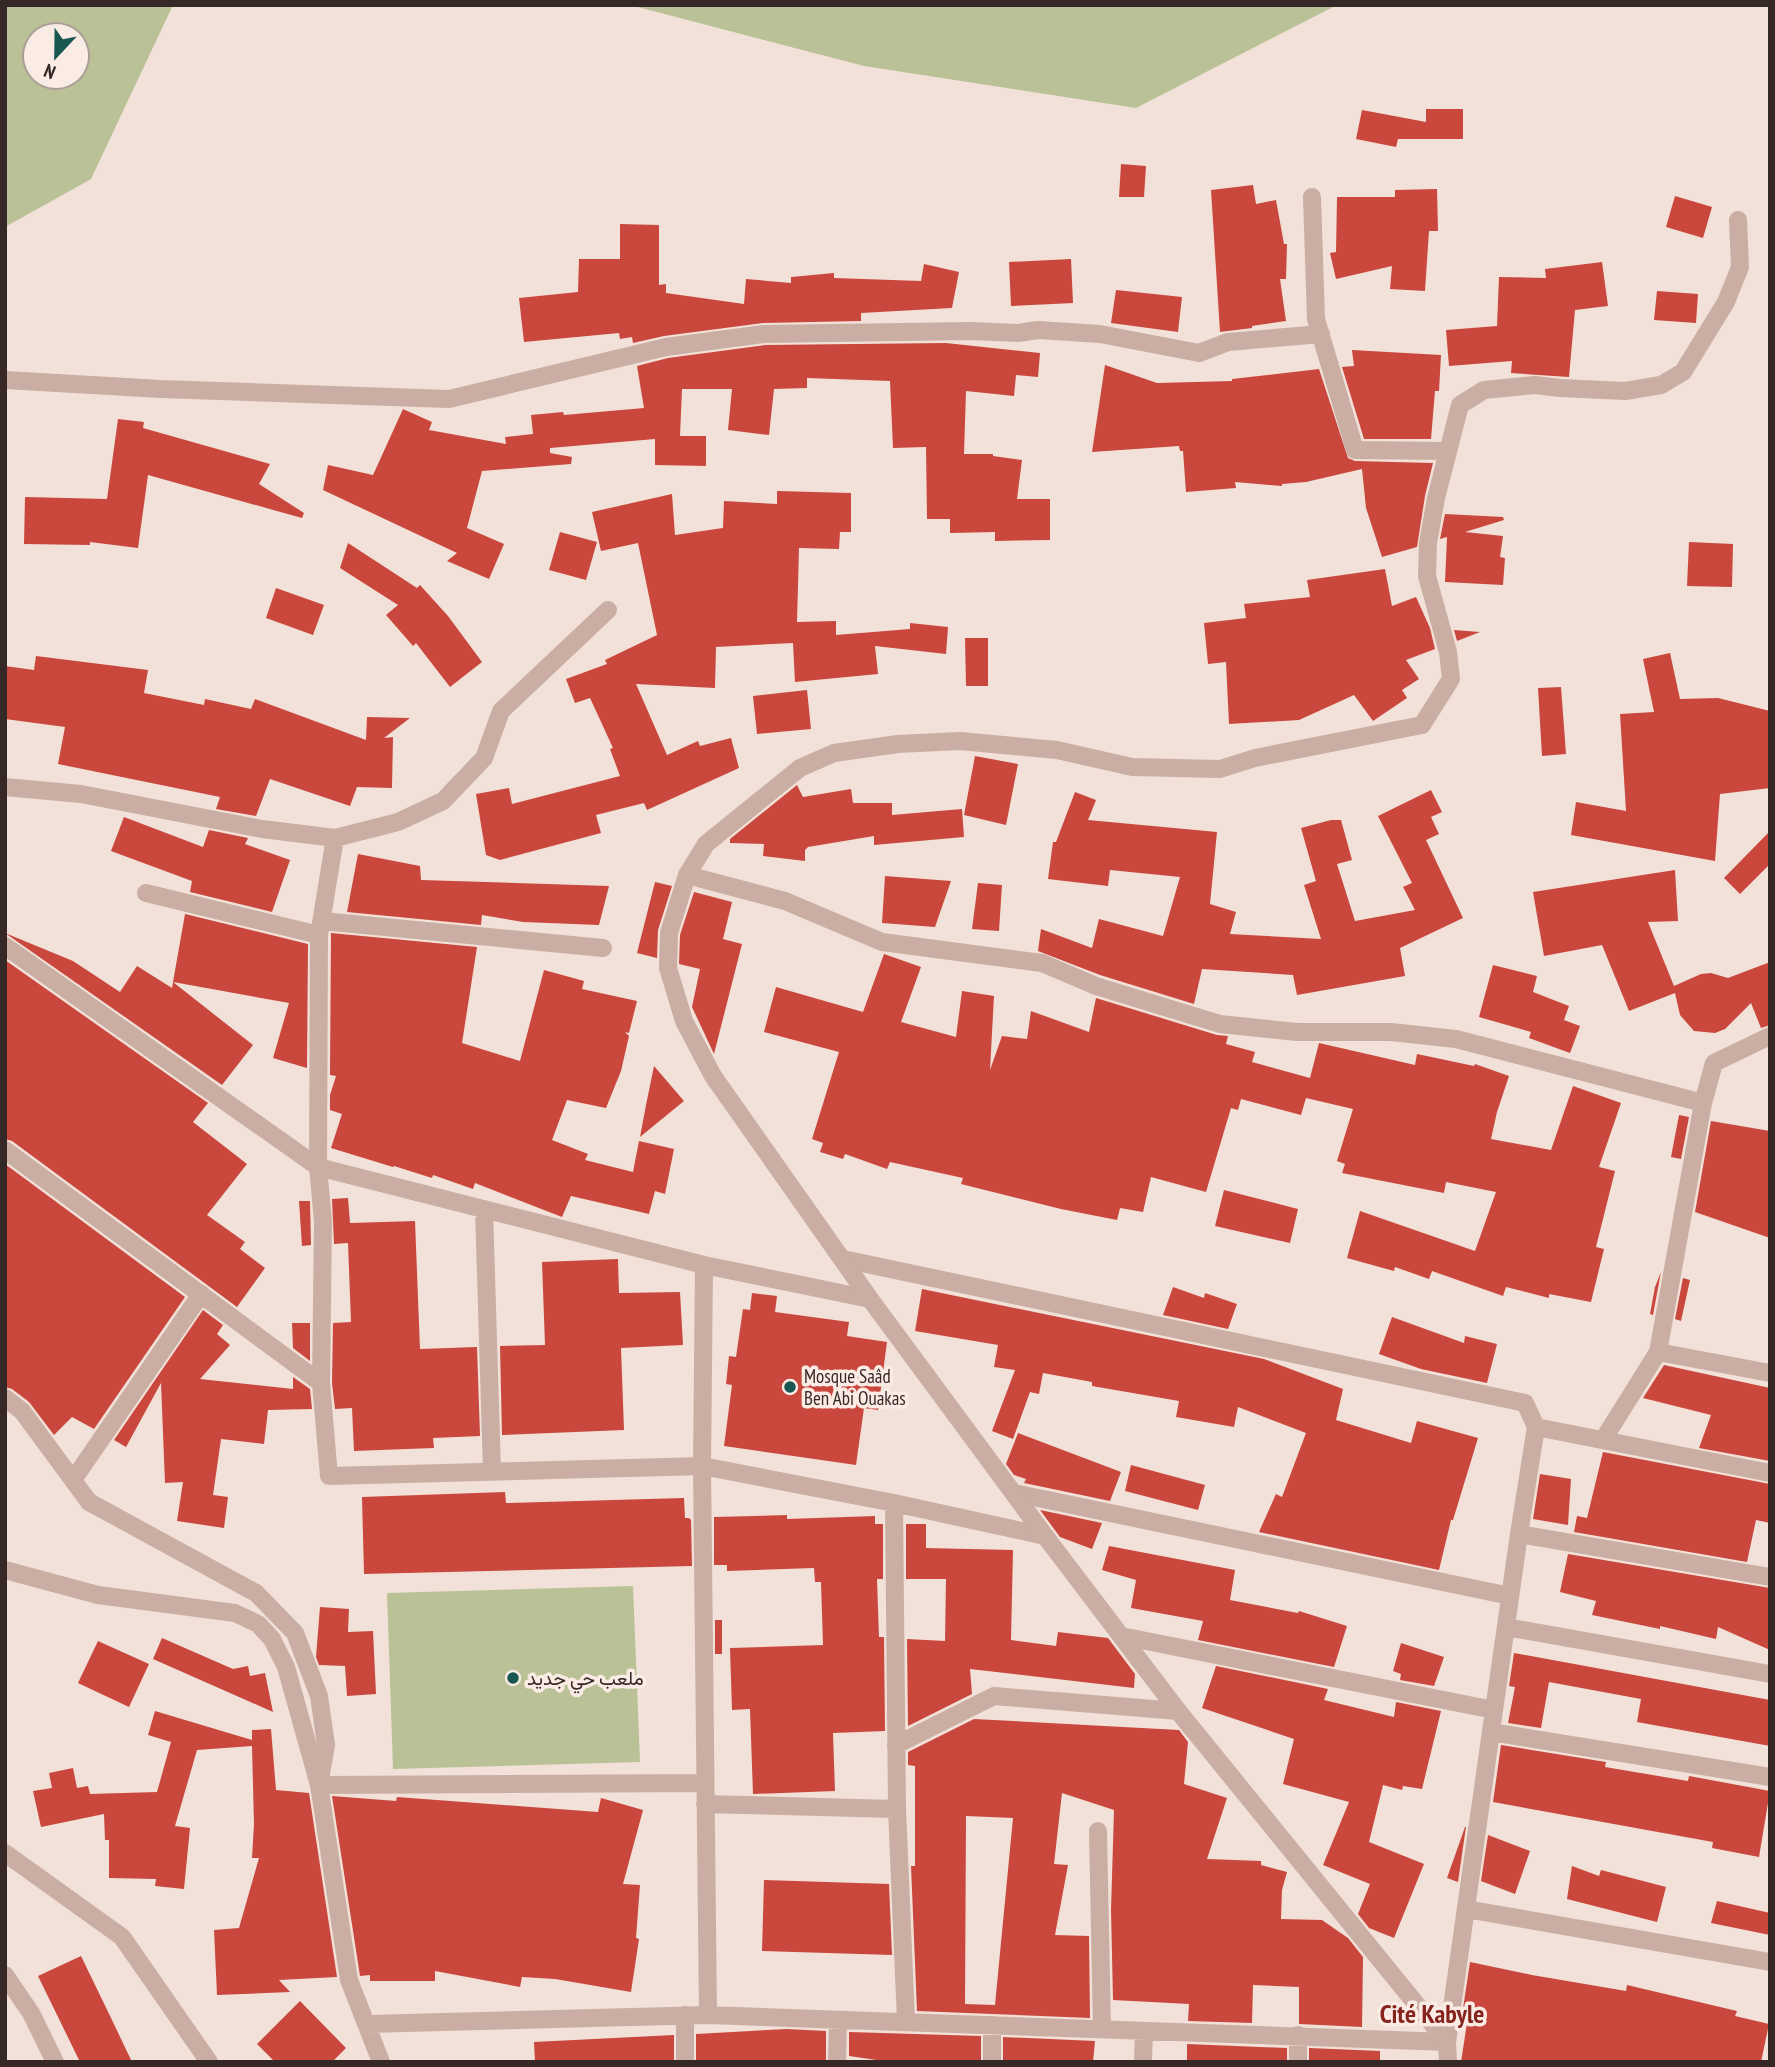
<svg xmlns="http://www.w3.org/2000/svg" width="1775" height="2067" font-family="'PT Sans Narrow',Vazirmatn,sans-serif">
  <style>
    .green { fill: #bac197; fill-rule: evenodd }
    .building { fill: #ca473d; fill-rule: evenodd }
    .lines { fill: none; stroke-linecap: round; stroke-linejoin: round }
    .minor { stroke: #caaea3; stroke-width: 18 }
    .tertiary { stroke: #caaea3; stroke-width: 18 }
    .poi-dot { fill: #1a5751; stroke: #faece4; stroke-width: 2.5 }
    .labels { text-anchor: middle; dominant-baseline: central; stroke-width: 7; stroke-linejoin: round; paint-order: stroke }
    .poi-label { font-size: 19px; fill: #352826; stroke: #faece4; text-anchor: start }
    .district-label { font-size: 26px; font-weight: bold; fill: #86231c; stroke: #faece4 }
  </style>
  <rect width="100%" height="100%" fill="#f2e1d8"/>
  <path class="green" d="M 5,5 L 173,5 L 91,179 L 5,227 ZM 35,35 L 77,35 L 77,77 L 35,77 Z
    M 630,5 L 1337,5 L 1136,108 L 864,66 Z
    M 633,1586 L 640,1762 L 393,1769 L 387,1593 Z"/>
  <path class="building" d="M 1426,109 L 1463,109 L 1463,139 L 1398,139 L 1396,147 L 1356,139 L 1362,110 L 1426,122 Z
    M 1121,164 L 1146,166 L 1144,197 L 1119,197 Z
    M 1253,185 L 1256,204 L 1276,200 L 1284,244 L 1287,244 L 1286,279 L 1280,279 L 1286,321 L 1252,326 L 1252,328 L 1220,332 L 1211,190 Z
    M 1437,189 L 1438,231 L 1429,231 L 1425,291 L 1390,289 L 1392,266 L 1336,279 L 1330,253 L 1336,252 L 1337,197 L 1395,197 L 1395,190 Z
    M 1675,196 L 1712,207 L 1703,238 L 1666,227 Z
    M 620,224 L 659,225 L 659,285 L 666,284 L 666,293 L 744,304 L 746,279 L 791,283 L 791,277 L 834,273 L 834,278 L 921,281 L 924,264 L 959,272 L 952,308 L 861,313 L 861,321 L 763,323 L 664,336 L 633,343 L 632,337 L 620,339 L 619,333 L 524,342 L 519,298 L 578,292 L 579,259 L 620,259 Z
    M 1071,259 L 1073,303 L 1011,306 L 1009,262 Z
    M 1602,262 L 1608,306 L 1575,310 L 1569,377 L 1511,373 L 1512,361 L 1449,366 L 1446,330 L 1497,326 L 1499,277 L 1546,278 L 1545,269 Z
    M 1116,290 L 1182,297 L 1178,332 L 1111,323 Z
    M 1657,291 L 1698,294 L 1696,323 L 1654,320 Z
    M 946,343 L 1040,353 L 1038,377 L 1016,375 L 1014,396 L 966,391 L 964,454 L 993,454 L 993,456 L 1022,460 L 1017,499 L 1050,499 L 1050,540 L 995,541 L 995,532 L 950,533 L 950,519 L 927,519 L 926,447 L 893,448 L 890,381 L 807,378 L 807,388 L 774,389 L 769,435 L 728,430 L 732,389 L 682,389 L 680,436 L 706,436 L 706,466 L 655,465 L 655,439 L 550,448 L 550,453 L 572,457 L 571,464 L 482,471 L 467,528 L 504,544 L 489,579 L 447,561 L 457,553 L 323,490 L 328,465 L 373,475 L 403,409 L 432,422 L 429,430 L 506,444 L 505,437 L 533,434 L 531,415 L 563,412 L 564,415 L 644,408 L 637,366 L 668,358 L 765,345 Z
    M 1352,350 L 1441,355 L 1439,391 L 1435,391 L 1431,439 L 1364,439 L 1342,367 L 1354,366 Z
    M 1105,365 L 1157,383 L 1232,381 L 1232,379 L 1319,369 L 1348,458 L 1355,461 L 1433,463 L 1425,496 L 1417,547 L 1382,557 L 1366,508 L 1362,469 L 1306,482 L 1282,484 L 1282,486 L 1235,482 L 1236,488 L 1186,492 L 1183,451 L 1180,451 L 1179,446 L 1092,452 Z
    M 118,419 L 144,422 L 143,428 L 270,464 L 259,484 L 304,513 L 302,518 L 148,475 L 138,548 L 90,542 L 90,545 L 24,544 L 25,497 L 107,499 Z
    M 777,491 L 851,493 L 851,532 L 840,532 L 839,549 L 799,548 L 797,622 L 836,621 L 836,635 L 910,629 L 910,623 L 948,627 L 946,654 L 875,646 L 878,674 L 795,682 L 793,643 L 716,647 L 715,688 L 636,684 L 667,755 L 698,741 L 700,746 L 731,738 L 739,768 L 647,810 L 644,803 L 596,815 L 601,833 L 500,860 L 486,855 L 476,794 L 509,788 L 512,804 L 620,776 L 610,749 L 613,748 L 590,698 L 575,703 L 566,679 L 607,664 L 605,660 L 657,635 L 638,543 L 601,551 L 592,512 L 672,494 L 675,535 L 723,528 L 724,501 L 777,504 Z
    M 1445,514 L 1503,517 L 1504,520 L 1465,532 L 1503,536 L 1500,557 L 1505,558 L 1503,585 L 1445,582 L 1447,537 L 1440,539 Z
    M 560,532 L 597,542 L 586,580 L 549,570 Z
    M 1689,542 L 1733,544 L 1732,587 L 1687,586 Z
    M 348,543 L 417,588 L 420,585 L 448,616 L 482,662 L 450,687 L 416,643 L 413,646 L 386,615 L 398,605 L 340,568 Z
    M 1385,569 L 1392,606 L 1416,597 L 1430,628 L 1435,649 L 1406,660 L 1419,679 L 1402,690 L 1407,698 L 1373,721 L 1354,695 L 1299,720 L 1229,724 L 1226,662 L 1208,664 L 1204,623 L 1246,618 L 1244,604 L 1310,597 L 1307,580 Z
    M 276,588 L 324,605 L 313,635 L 266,618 Z
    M 1454,630 L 1480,632 L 1457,641 Z
    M 965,638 L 988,638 L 988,686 L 966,686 Z
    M 1670,653 L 1680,699 L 1718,698 L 1770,711 L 1770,788 L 1720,794 L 1715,861 L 1571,835 L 1576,802 L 1626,811 L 1620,714 L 1654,712 L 1643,659 Z
    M 36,656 L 148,670 L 144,693 L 204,705 L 205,699 L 251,709 L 255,699 L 366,740 L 367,717 L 410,718 L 384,738 L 393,737 L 392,788 L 357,787 L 350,806 L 270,779 L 256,816 L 216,809 L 220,797 L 58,764 L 65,727 L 5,719 L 5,666 L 34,670 Z
    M 1561,687 L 1566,754 L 1542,756 L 1538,688 Z
    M 807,690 L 811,729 L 757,734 L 753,696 Z
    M 975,756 L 1018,764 L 1006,825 L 964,815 Z
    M 797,785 L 803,797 L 851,789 L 853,803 L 892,803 L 892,815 L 962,809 L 964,837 L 874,845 L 874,836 L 808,847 L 805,850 L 805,861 L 763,856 L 764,844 L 730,843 L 730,839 Z
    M 1431,790 L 1442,812 L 1431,817 L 1439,834 L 1426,840 L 1463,918 L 1400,948 L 1405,976 L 1297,995 L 1293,975 L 1202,969 L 1194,1004 L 1100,975 L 1038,951 L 1041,929 L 1092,948 L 1099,919 L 1163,936 L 1180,877 L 1110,870 L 1108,886 L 1048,879 L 1053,842 L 1056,842 L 1075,792 L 1096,800 L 1088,820 L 1217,832 L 1210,904 L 1236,912 L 1230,934 L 1321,939 L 1304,885 L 1316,881 L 1301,828 L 1331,820 L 1341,820 L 1352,860 L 1337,864 L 1355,921 L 1415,910 L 1403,887 L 1412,883 L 1378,816 Z
    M 124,817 L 203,847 L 209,830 L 248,838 L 245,844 L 290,860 L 272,912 L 190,892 L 192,881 L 111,851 Z
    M 1770,831 L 1770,864 L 1740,894 L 1724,878 Z
    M 358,854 L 420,866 L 421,880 L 609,886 L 599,925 L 523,922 L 482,915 L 481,925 L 347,912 Z
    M 1675,870 L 1678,921 L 1648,922 L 1674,986 L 1701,974 L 1711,973 L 1728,978 L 1770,962 L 1770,1025 L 1761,1028 L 1751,1003 L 1725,1029 L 1715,1033 L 1694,1031 L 1680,1015 L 1675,993 L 1629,1011 L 1602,945 L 1544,956 L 1533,892 Z
    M 885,876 L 951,881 L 935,927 L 882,923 Z
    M 655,882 L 672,886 L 658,930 L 657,958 L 637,953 Z
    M 978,883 L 1002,885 L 999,931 L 972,929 Z
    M 694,892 L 732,902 L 723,939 L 742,944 L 714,1054 L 692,1007 L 700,969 L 679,964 L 680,935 Z
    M 185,914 L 308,944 L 307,1068 L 273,1058 L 289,1003 L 173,982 Z
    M 5,933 L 73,961 L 120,992 L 137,966 L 172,988 L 173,982 L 253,1045 L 222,1085 Z
    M 331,933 L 477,947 L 462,1043 L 520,1061 L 544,970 L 584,981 L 582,989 L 637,1001 L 629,1033 L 625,1032 L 629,1036 L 621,1071 L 606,1108 L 567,1100 L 552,1140 L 588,1154 L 585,1160 L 633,1172 L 639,1141 L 674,1149 L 665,1194 L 655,1191 L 649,1214 L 571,1196 L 562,1217 L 475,1183 L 473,1189 L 433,1175 L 432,1178 L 394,1166 L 393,1167 L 331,1148 L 342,1114 L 330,1110 L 330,1095 L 336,1076 L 330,1075 Z
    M 884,954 L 921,967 L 901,1022 L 956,1037 L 962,991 L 994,996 L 990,1070 L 1002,1036 L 1027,1039 L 1031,1011 L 1089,1032 L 1096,998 L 1217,1035 L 1228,1036 L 1226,1044 L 1255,1052 L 1252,1062 L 1310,1078 L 1319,1043 L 1415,1065 L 1417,1054 L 1474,1066 L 1475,1064 L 1509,1076 L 1497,1112 L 1491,1139 L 1551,1150 L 1573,1086 L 1621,1103 L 1599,1167 L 1615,1171 L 1596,1247 L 1604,1249 L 1591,1302 L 1549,1294 L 1549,1298 L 1506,1287 L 1503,1296 L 1432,1271 L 1429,1279 L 1395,1267 L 1394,1271 L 1347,1258 L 1360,1211 L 1475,1251 L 1496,1192 L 1446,1182 L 1444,1193 L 1342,1173 L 1345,1164 L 1337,1161 L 1353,1109 L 1306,1098 L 1301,1115 L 1241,1099 L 1238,1110 L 1231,1108 L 1206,1192 L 1151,1177 L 1143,1212 L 1120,1208 L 1117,1220 L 1061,1209 L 961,1184 L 963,1178 L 890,1162 L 887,1169 L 845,1154 L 843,1159 L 820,1152 L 823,1143 L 812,1139 L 839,1052 L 764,1032 L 776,987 L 863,1012 Z
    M 5,960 L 208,1103 L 193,1122 L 247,1164 L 207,1215 L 245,1242 L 240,1249 L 265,1268 L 237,1307 L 12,1141 L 5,1139 Z
    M 1493,965 L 1537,976 L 1533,992 L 1569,1006 L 1564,1020 L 1580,1026 L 1570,1053 L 1529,1038 L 1531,1032 L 1479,1017 Z
    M 654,1066 L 684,1101 L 640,1137 L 646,1105 Z
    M 1679,1115 L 1689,1117 L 1681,1159 L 1671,1157 Z
    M 1711,1121 L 1770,1131 L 1770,1238 L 1695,1212 Z
    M 5,1164 L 185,1297 L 94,1429 L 72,1417 L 54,1435 L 29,1402 L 12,1389 L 5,1387 Z
    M 1224,1190 L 1298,1209 L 1290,1243 L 1215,1226 Z
    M 348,1198 L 350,1223 L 415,1221 L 420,1349 L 477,1347 L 480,1436 L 433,1438 L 434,1448 L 354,1451 L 352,1408 L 335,1409 L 332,1383 L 333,1323 L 351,1322 L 348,1243 L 334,1244 L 332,1199 Z
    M 299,1201 L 310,1201 L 311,1245 L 302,1246 Z
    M 618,1259 L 619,1293 L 680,1292 L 683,1345 L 621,1348 L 624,1430 L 502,1435 L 500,1346 L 545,1345 L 542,1262 Z
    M 1661,1272 L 1653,1315 L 1650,1314 L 1655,1287 Z
    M 1683,1278 L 1690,1280 L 1681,1321 L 1675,1319 Z
    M 1173,1287 L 1204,1298 L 1205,1293 L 1237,1304 L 1228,1329 L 1163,1315 Z
    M 922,1289 L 1264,1359 L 1343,1389 L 1336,1420 L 1411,1443 L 1417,1421 L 1478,1438 L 1453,1520 L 1451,1520 L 1439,1570 L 1259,1532 L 1276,1494 L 1282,1497 L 1306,1433 L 1238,1407 L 1234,1427 L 1176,1417 L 1179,1401 L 1092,1386 L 1092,1382 L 1043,1373 L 1039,1394 L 1030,1392 L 1013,1439 L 992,1431 L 1015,1370 L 994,1367 L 998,1345 L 915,1331 Z
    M 752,1293 L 777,1296 L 775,1312 L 849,1322 L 847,1336 L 887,1342 L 878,1410 L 864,1408 L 856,1465 L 724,1446 L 732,1385 L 726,1384 L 729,1356 L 736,1357 L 743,1309 L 750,1310 Z
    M 203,1310 L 223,1325 L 217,1334 L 230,1345 L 200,1379 L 293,1389 L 293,1377 L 310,1389 L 312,1409 L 268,1410 L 264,1444 L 221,1439 L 213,1495 L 228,1497 L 224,1528 L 177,1521 L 183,1482 L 165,1483 L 161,1383 L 126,1447 L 114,1440 Z
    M 1392,1317 L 1464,1343 L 1465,1336 L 1497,1344 L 1487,1383 L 1421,1369 L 1379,1354 Z
    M 292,1323 L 310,1323 L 310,1361 L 293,1348 Z
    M 1664,1365 L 1770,1388 L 1770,1461 L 1699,1448 L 1711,1415 L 1643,1398 Z
    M 1018,1433 L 1121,1472 L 1110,1501 L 1024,1483 L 1026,1479 L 1014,1475 L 1006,1464 Z
    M 1603,1452 L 1770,1484 L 1770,1523 L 1756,1520 L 1747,1562 L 1574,1532 L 1577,1516 L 1587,1518 Z
    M 1131,1465 L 1205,1485 L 1198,1510 L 1125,1491 Z
    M 1540,1474 L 1571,1479 L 1568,1525 L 1533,1519 Z
    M 505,1492 L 506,1503 L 684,1498 L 685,1518 L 689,1518 L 691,1520 L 692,1566 L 364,1574 L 362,1497 Z
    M 1040,1510 L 1102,1523 L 1092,1549 L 1060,1537 Z
    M 787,1515 L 787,1519 L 875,1516 L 875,1524 L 883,1524 L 883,1579 L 877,1579 L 879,1637 L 884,1637 L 885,1731 L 833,1733 L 835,1791 L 753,1794 L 750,1709 L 732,1710 L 730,1648 L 823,1645 L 821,1582 L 815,1582 L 814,1568 L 727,1571 L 727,1565 L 714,1565 L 714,1517 Z
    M 906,1524 L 926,1524 L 926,1548 L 1013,1550 L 1011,1640 L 1056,1646 L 1058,1632 L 1108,1638 L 1135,1674 L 1134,1688 L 970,1669 L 972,1694 L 908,1726 L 907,1639 L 945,1641 L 946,1579 L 906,1579 Z
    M 1109,1546 L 1235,1570 L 1230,1600 L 1298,1613 L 1299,1611 L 1347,1626 L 1334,1667 L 1198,1640 L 1203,1621 L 1131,1608 L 1136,1580 L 1102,1570 Z
    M 1568,1554 L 1770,1588 L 1770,1650 L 1718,1627 L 1716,1639 L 1660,1626 L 1660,1629 L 1592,1615 L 1596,1601 L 1560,1592 Z
    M 320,1607 L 349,1609 L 348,1632 L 373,1631 L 376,1694 L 347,1696 L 345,1666 L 319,1665 L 316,1657 Z
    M 715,1620 L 722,1620 L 722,1654 L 715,1654 Z
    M 162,1638 L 233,1669 L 248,1666 L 250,1676 L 265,1673 L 273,1712 L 153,1659 Z
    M 98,1641 L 149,1664 L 129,1707 L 78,1683 Z
    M 1401,1643 L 1444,1657 L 1434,1686 L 1400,1680 L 1401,1674 L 1393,1671 Z
    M 1514,1653 L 1770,1700 L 1770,1746 L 1637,1722 L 1641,1699 L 1549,1682 L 1541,1728 L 1508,1723 L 1515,1687 L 1509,1686 Z
    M 1216,1666 L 1328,1689 L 1324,1700 L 1394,1717 L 1396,1702 L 1441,1711 L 1422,1789 L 1403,1786 L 1402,1790 L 1383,1785 L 1369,1842 L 1424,1864 L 1394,1938 L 1369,1928 L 1358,1914 L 1370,1884 L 1323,1865 L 1349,1802 L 1283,1784 L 1294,1739 L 1202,1708 Z
    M 155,1711 L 252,1740 L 252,1730 L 271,1729 L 276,1790 L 309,1793 L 337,1977 L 279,1980 L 290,1992 L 217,1995 L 214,1930 L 239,1928 L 259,1858 L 252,1858 L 254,1824 L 252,1746 L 197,1750 L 175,1826 L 190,1828 L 184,1889 L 155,1886 L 156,1879 L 109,1878 L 109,1840 L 105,1840 L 104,1814 L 41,1827 L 33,1791 L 52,1788 L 49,1773 L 73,1768 L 77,1788 L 88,1786 L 90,1794 L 157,1792 L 171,1742 L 148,1735 Z
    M 974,1719 L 1179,1730 L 1188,1742 L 1184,1784 L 1227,1798 L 1207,1859 L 1261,1861 L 1261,1865 L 1287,1872 L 1282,1890 L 1281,1919 L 1322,1920 L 1348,1938 L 1363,1957 L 1362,2027 L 1299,2024 L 1299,1987 L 1253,1985 L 1252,2023 L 1188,2021 L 1189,2004 L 1113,2000 L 1111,1910 L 1114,1810 L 1062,1793 L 1054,1864 L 1068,1865 L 1055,1935 L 1089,1936 L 1090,2018 L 917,2011 L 911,1866 L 915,1866 L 915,1766 L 908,1765 L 908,1752 ZM 966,1816 L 1013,1818 L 995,2005 L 965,2004 Z
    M 1501,1745 L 1606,1762 L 1605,1767 L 1688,1781 L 1689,1776 L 1770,1791 L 1759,1857 L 1712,1848 L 1713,1842 L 1493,1802 Z
    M 332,1796 L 396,1801 L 397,1797 L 598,1812 L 601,1798 L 643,1810 L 623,1884 L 640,1885 L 636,1938 L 639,1939 L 631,1992 L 555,1979 L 522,1977 L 520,1987 L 435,1971 L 435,1981 L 370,1981 L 370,1975 L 360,1976 Z
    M 1465,1827 L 1466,1827 L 1458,1882 L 1447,1878 Z
    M 1488,1835 L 1530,1851 L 1515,1894 L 1481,1881 Z
    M 1572,1866 L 1599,1876 L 1601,1870 L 1666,1887 L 1657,1922 L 1567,1899 Z
    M 764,1880 L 889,1884 L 892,1955 L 762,1951 Z
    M 1717,1901 L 1770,1913 L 1770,1935 L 1711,1923 Z
    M 81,1956 L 112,2020 L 132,2062 L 80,2062 L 38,1976 Z
    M 1470,1962 L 1532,1975 L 1626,1991 L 1627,1985 L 1737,2011 L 1735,2016 L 1769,2024 L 1761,2062 L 1461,2062 L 1467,2023 L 1461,2022 Z
    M 300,2001 L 346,2048 L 332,2062 L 275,2062 L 257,2044 Z
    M 787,2029 L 826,2031 L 826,2062 L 696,2062 L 696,2034 Z
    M 849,2032 L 981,2036 L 981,2062 L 890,2062 L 849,2056 Z
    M 674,2035 L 674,2062 L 535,2062 L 534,2042 Z
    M 1003,2037 L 1095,2041 L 1093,2062 L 1003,2062 Z
    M 1187,2044 L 1287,2048 L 1287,2062 L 1187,2062 Z
    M 1309,2048 L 1380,2051 L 1380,2062 L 1309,2062 Z"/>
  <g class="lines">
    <path class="minor" d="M 1312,197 L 1316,319 L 1355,450 L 1448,451
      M 5,380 L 161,389 L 449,399 L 666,347 L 764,334 L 971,331 L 1018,333 L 1038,330 L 1100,334 L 1199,353 L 1228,342 L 1321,334
      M 1422,725 L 1451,679 L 1448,652 L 1427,576 L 1428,543 L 1436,498 L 1460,405 L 1484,390 L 1535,385 L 1560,388 L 1625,391 L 1661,385 L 1683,372 L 1726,302 L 1740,267 L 1738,220
      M 5,787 L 81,794 L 262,829 L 335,838 L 398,822 L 443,801 L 484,758 L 501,711 L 608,610
      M 335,838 L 319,935 L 318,1167 L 323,1221 L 321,1383 L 329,1476 L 702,1466 L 708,2015
      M 687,875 L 785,901 L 882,942 L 1042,963 L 1096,986 L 1220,1024 L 1297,1032 L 1391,1032 L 1456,1039 L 1703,1103
      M 146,893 L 319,935
      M 322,921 L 603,948
      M 5,946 L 318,1167 L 704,1265 L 870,1299
      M 5,1150 L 321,1383
      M 484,1209 L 492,1472
      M 704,1265 L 702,1466 L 894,1503 L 1045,1536
      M 1658,1352 L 1770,1373
      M 5,1398 L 22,1411 L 89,1502 L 256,1593 L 295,1633 L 319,1696 L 326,1745 L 319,1785 L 704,1783
      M 1536,1427 L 1770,1473
      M 1603,1440 L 1658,1352 L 1703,1103 L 1714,1063 L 1770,1036
      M 73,1480 L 201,1294
      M 1014,1493 L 1510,1596
      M 894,1503 L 897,1809 L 906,2021
      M 1519,1534 L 1770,1577
      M 5,1570 L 98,1595 L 235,1613 L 258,1624 L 272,1639 L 286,1667 L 319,1785 L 349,1980 L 381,2062
      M 1506,1627 L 1770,1674
      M 1121,1636 L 1494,1710
      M 1491,1732 L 1770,1777
      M 896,1745 L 994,1696 L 1178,1711
      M 705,1804 L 897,1809
      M 1098,1831 L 1102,2029
      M 5,1853 L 122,1937 L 209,2062
      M 1466,1909 L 1770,1962
      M 5,1975 L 31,2013 L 55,2062
      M 368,2024 L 708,2015 L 1447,2042 L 1519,1534 L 1536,1427 L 1525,1403 L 843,1259
      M 685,2062 L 685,2015
      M 837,2062 L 838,2020
      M 992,2062 L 992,2025
      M 1143,2062 L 1144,2031
      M 1298,2062 L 1298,2035"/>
    <path class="tertiary" d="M 1422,725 L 1255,758 L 1220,769 L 1132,767 L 1057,750 L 960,741 L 898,744 L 834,753 L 800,768 L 706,844 L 687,875 L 669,933 L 668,968 L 684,1021 L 713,1076 L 870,1299 L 1045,1536 L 1178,1711 L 1447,2042 L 1448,2062"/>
  </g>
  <g class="poi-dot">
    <circle cx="790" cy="1387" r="7"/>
    <circle cx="513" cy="1678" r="7"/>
  </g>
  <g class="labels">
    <g class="poi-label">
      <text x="804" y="1376">Mosque Saâd<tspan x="804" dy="22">Ben Abi Ouakas</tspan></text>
      <text x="527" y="1678">ملعب حي جديد</text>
    </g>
    <g class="district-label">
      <text x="1432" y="2013">Cité Kabyle</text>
    </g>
  </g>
  <rect width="1775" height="2067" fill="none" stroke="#352826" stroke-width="14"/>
  <g transform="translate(56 56) rotate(202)"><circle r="33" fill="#faece4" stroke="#ab9e98" stroke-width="2"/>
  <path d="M0-5L12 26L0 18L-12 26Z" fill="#1a5751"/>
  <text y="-10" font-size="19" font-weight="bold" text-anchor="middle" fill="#352826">N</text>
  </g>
</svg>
